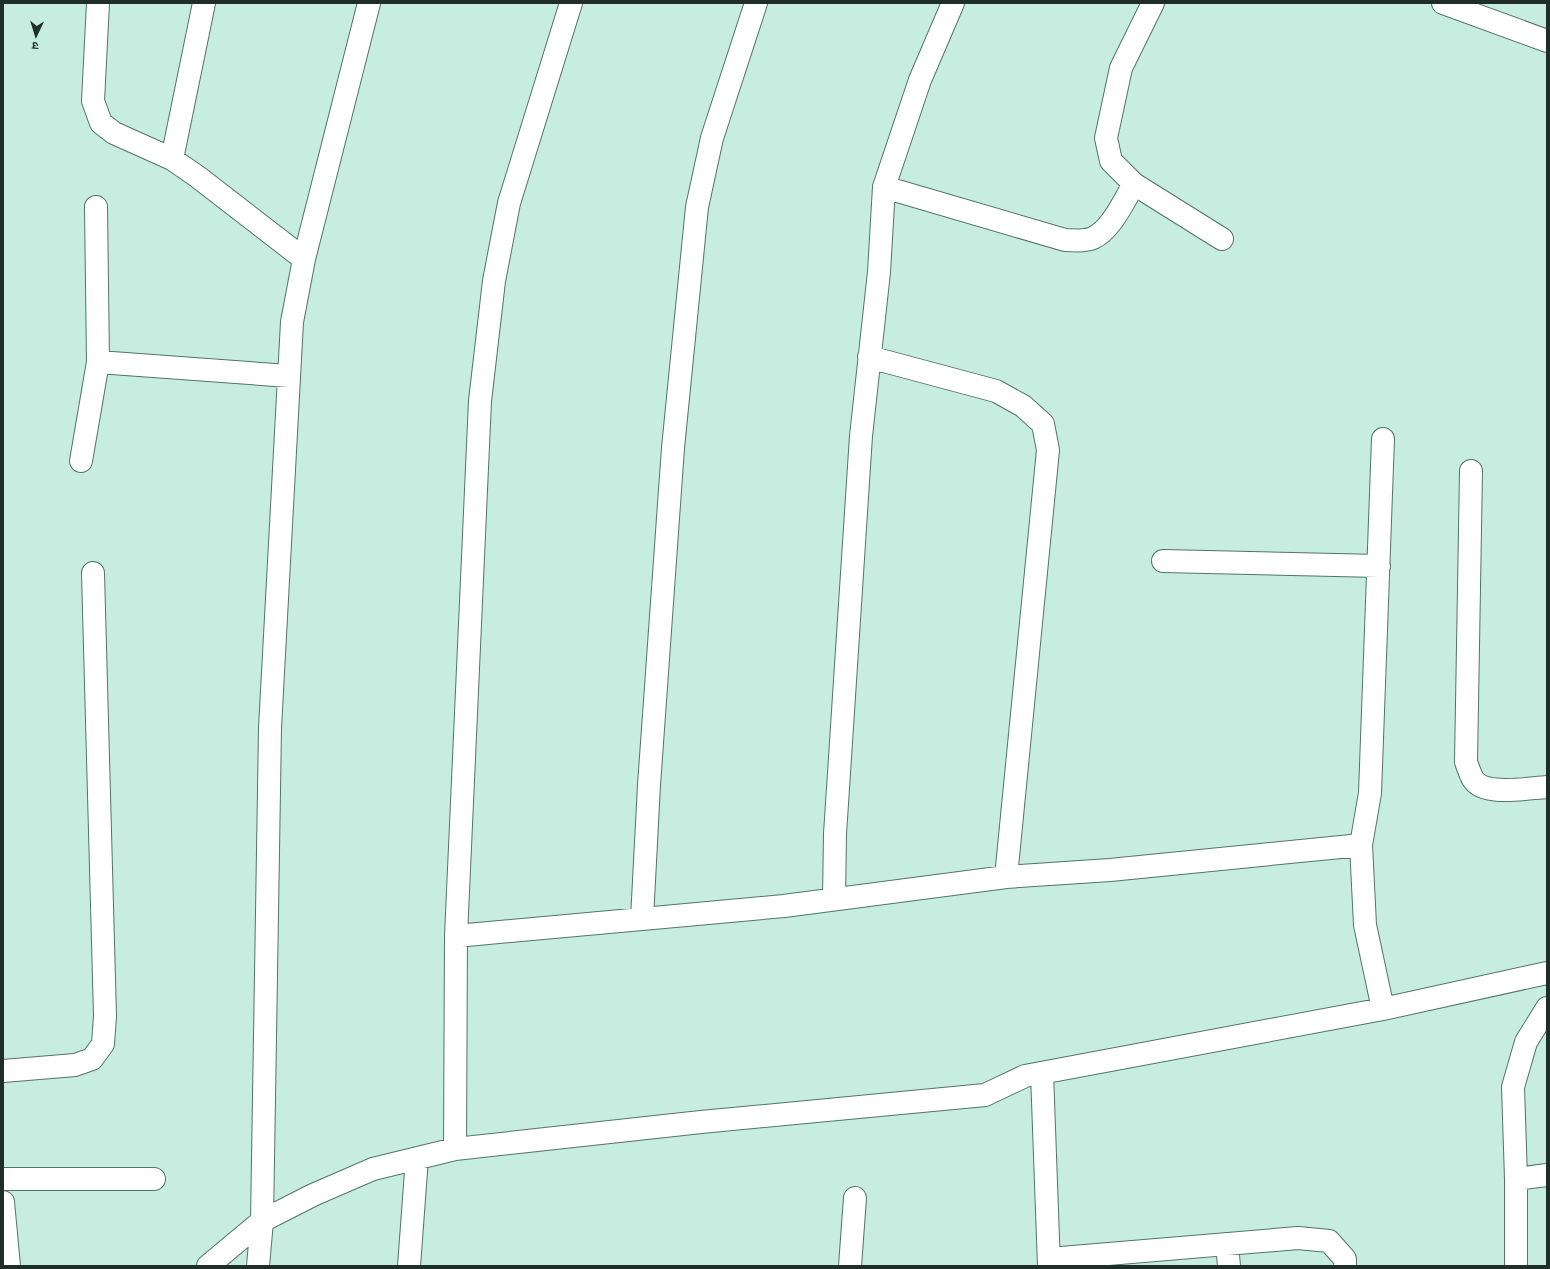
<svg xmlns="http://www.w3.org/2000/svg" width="1550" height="1269" font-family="'Open Sans','Noto Sans Devanagari',sans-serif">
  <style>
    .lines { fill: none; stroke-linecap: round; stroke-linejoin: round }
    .minor-casing { stroke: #527469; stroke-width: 24 }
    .minor { stroke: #fff; stroke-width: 22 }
  </style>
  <rect width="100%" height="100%" fill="#c7ece0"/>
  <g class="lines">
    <defs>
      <path id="minor" d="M 98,3 L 93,101 L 101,123 L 114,133 L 172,159 L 198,177 L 304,259
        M 1153,3 L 1121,68 L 1106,138 L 1111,161 L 1134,184 L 1222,239
        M 1443,3 L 1547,41
        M 172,159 L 204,3
        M 884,187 L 1065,240 C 1074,240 1084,242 1093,238 C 1111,230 1124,201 1134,184
        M 96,207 L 98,362
        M 869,357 L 996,391 L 1023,406 L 1043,424 L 1048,450 L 1006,877
        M 1383,439 L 1370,793 L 1361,845 L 1365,925 L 1383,1009
        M 81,461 L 98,362 L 289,376
        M 1471,471 L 1466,762 C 1468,767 1470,774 1473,779 C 1484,797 1528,788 1547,787
        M 1163,561 L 1379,566
        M 834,899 L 835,834 L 861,436 L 879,272 L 884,187 L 920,80 L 953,3
        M 642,919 L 649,785 L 673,448 L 697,207 L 712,138 L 756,3
        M 456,936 L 784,906 L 1006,877 L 1110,870 L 1361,845
        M 3,1071 L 75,1065 L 92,1059 L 103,1044 L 105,1016 L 93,573
        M 1042,1073 L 1049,1266
        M 455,1149 L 456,936 L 480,401 L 494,281 L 509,203 L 571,3
        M 3,1179 L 154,1179
        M 1516,1179 L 1547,1175
        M 3,1202 L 9,1266
        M 1227,1244 L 1229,1266
        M 1049,1259 L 1298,1238 L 1329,1241 L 1345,1259 L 1345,1266
        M 208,1266 L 262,1221 L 313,1195 L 373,1169 L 455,1149 L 701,1122 L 985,1095 L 1025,1076 L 1383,1009 L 1547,973
        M 258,1266 L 262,1221 L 270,728 L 292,322 L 304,259 L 369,3
        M 409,1266 L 417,1158
        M 850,1266 L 855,1198
        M 1516,1266 L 1516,1179 L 1513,1087 L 1526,1042 L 1547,1008"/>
    </defs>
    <use href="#minor" class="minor-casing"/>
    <use href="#minor" class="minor"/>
  </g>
  <rect width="1550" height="1269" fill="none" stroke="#202e2a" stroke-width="8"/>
  <g transform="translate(36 36) rotate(184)" stroke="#c7ece0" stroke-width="3" paint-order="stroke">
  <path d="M0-3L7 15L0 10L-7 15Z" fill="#202e2a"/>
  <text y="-6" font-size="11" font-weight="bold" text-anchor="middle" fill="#202e2a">उ</text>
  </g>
</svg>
